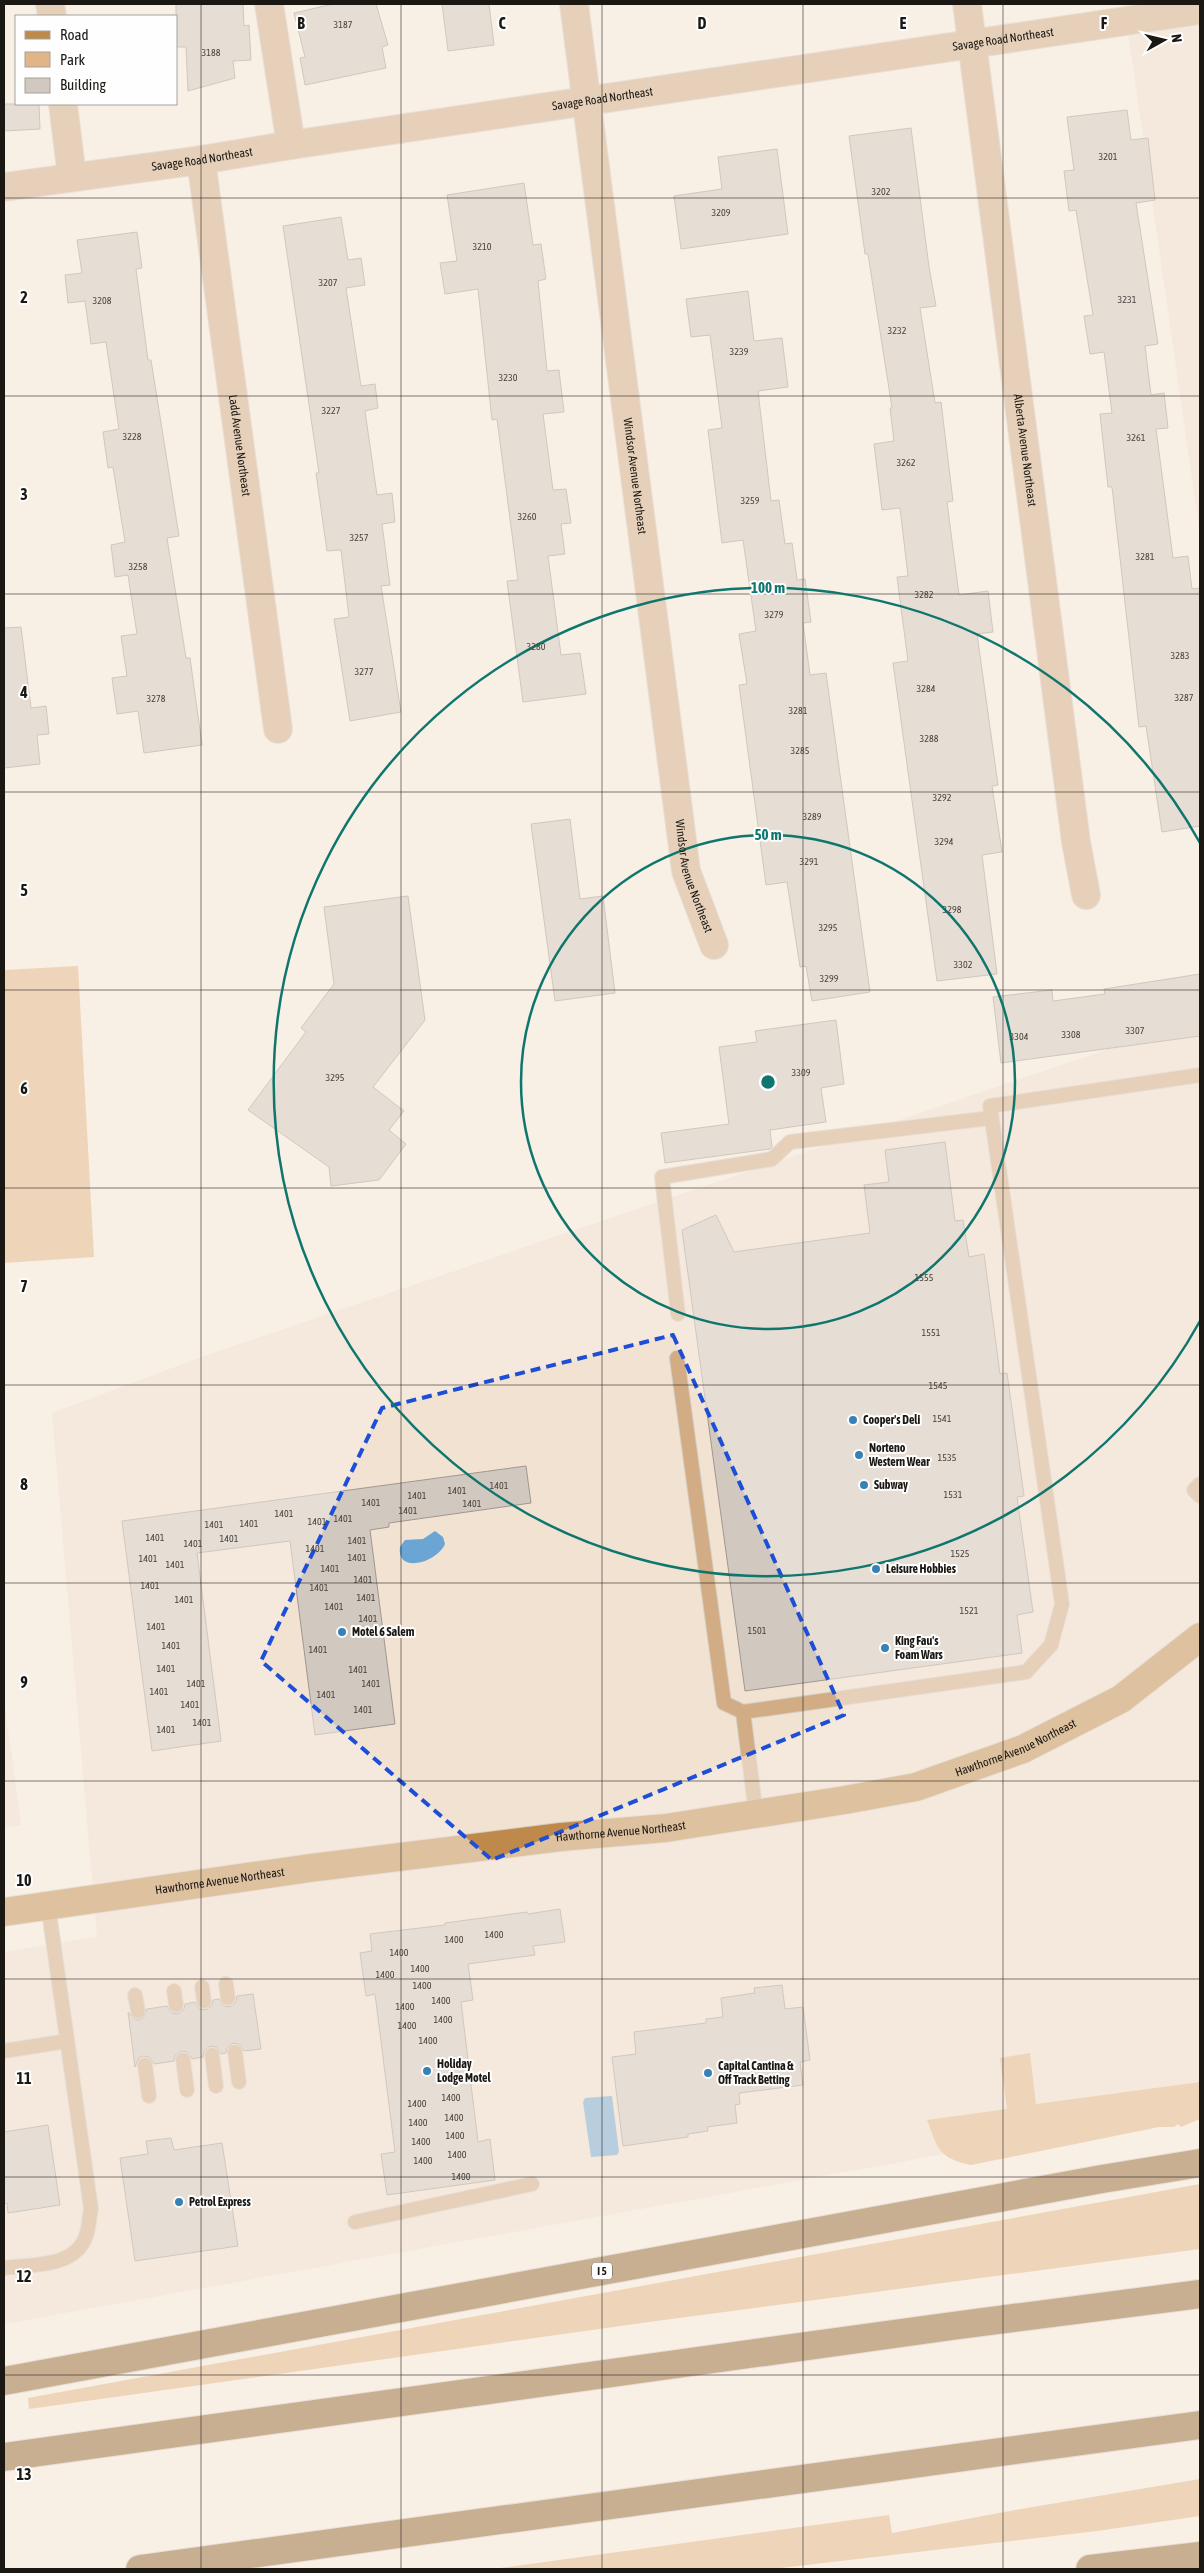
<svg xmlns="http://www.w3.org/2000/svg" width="1204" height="2573" font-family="'Asap Condensed',sans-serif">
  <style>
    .built { fill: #f1e2d2 }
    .green { fill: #e2b586 }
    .water { fill: #6aa5d3 }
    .building { fill: #d1c8bf; stroke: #a0978e }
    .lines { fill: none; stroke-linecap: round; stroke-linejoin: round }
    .service-casing { stroke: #d5cdc4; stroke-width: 16 }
    .minor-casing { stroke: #d5cdc4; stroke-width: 30 }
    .tertiary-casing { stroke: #d5cdc4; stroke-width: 30 }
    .secondary-casing { stroke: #d5cdc4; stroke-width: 30 }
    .motorway-casing { stroke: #d5cdc4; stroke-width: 30 }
    .service { stroke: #d1ac84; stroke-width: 14 }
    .minor { stroke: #d1ac84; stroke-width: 28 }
    .tertiary { stroke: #d1ac84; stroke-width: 28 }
    .secondary { stroke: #bf894b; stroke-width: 28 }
    .motorway { stroke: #90622d; stroke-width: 28 }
    .marked { fill: none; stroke: #1d4ed8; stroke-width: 4; stroke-dasharray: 10 6; stroke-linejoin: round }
    .grid { fill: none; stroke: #1b1814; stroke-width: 1; stroke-opacity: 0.55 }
    .ring { fill: none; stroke: #0f766e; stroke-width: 2.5 }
    .poi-dot { fill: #3881b5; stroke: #fefefe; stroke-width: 2 }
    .labels { text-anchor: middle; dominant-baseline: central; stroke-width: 4; stroke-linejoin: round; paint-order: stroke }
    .number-label { font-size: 10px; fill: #48443f }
    .shield { fill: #fefefe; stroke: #5f5d5a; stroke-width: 1 }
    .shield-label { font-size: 11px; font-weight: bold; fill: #1b1814 }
    .street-label { font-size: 12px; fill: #1b1814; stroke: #fefefe }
    .poi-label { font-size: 12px; font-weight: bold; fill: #1b1814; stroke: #fefefe; text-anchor: start }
    .grid-label { font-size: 16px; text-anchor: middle; font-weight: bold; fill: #1b1814; stroke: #fefefe; stroke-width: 4; stroke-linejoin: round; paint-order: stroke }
    .centre { fill: #0f766e; stroke: #fefefe; stroke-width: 2.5 }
    .ring-label { font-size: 15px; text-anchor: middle; font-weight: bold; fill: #0f766e; stroke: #fefefe; stroke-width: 4; stroke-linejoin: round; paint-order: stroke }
  </style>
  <rect width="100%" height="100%" fill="#f8efe5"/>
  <path class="built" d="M 1124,4 L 1200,4 L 1200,534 Z
    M 1200,1018 L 1200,2108 L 4,2324 L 4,1952 L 97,1937 L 52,1413 L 207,1355 Z
    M 4,1699 L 21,1825 L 4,1828 Z"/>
  <path class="green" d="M 78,966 L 94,1257 L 4,1263 L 4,970 Z
    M 1030,2053 L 1036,2104 L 1200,2082 L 1200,2119 L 1181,2127 L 1178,2124 L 1174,2127 L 1159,2127 L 971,2165 C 938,2158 938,2149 927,2120 L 1007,2109 L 1000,2058 Z
    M 1200,2184 L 1200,2249 L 649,2322 L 29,2409 L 28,2398 Z
    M 1200,2479 L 1200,2516 L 1097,2531 L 772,2569 L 493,2569 L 889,2515 L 892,2533 L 1021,2509 Z"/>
  <path class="water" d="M 435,1531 L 443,1537 L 445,1544 C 437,1563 396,1574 400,1547 L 405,1540 L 423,1539 Z
    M 612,2096 L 619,2152 L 617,2155 L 591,2157 L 583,2102 L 585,2098 Z"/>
  <path class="building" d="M 176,4 L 243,4 L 244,26 L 249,25 L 251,60 L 233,61 L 235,78 L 188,91 L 186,47 L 176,47 Z
    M 333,4 L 376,4 L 388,45 L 382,47 L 386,68 L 305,85 L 300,58 L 305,57 L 294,13 Z
    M 442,4 L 489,4 L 494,45 L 448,51 Z
    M 4,104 L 39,104 L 40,129 L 4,131 Z
    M 1127,110 L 1131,140 L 1148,138 L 1155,200 L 1136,203 L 1158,344 L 1145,346 L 1151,395 L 1164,393 L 1168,428 L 1156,429 L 1173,558 L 1188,556 L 1192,589 L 1200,588 L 1200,826 L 1162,832 L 1146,726 L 1139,727 L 1112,487 L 1108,487 L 1100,414 L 1112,413 L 1104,352 L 1090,354 L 1084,316 L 1093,315 L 1076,210 L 1069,211 L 1064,171 L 1074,170 L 1067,117 Z
    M 911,128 L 929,267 L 936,306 L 920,308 L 935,403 L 941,402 L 953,501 L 947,502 L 959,595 L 988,591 L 993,632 L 977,634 L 998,785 L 992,786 L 1002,852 L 982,855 L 997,974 L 937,981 L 893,663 L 908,661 L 897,577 L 908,576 L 900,508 L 882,510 L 874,444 L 894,441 L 890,408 L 892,408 L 868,254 L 865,254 L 849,136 Z
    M 777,149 L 788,234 L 681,249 L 674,196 L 722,189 L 718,157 Z
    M 524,183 L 533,245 L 541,244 L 546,279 L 538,281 L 547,371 L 559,370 L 564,412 L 543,414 L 553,490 L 566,489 L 571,523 L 561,524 L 565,554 L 548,556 L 561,655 L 580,653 L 586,694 L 523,702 L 507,581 L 518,580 L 497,419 L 492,420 L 478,289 L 445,294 L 440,263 L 457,261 L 447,195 Z
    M 341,217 L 348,260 L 361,258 L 365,285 L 346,288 L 361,386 L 375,384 L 378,408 L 365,411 L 377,495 L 392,493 L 395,522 L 382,524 L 390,585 L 381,586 L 401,712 L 350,721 L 334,619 L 349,617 L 341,550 L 327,551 L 316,473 L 319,473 L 283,226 Z
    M 137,232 L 142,268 L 136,269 L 148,360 L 151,360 L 179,536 L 167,538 L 186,658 L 190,658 L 202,745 L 144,753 L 138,711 L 117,714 L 112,678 L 127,676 L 121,636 L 137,634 L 128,575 L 115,577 L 111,545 L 125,542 L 113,467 L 108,468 L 103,432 L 119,429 L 106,342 L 91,344 L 85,301 L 68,303 L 65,275 L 82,273 L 77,240 Z
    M 748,291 L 754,341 L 782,338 L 788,387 L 758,391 L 771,501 L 779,500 L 785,544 L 792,543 L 797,580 L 805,579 L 811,622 L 803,623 L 810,675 L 826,673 L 870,992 L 812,1001 L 806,966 L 800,967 L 787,882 L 766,885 L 739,685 L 747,684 L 739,634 L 756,631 L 743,540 L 722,543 L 708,430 L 722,428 L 710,335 L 691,337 L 686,299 Z
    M 21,627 L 31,708 L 46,706 L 49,734 L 37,735 L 40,764 L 4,768 L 4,628 Z
    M 570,819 L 580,899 L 603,896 L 615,993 L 555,1001 L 531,824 Z
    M 408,896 L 425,1020 L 373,1087 L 404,1111 L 389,1130 L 406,1144 L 379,1180 L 331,1186 L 329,1167 L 248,1110 L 306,1032 L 301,1028 L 334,984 L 324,907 Z
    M 1200,974 L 1200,1036 L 1001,1063 L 993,997 L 1052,990 L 1053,1001 L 1105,994 L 1104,989 Z
    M 836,1020 L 844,1084 L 821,1088 L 826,1122 L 770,1130 L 772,1147 L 770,1149 L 665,1163 L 661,1133 L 729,1124 L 719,1047 L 757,1042 L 755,1031 Z
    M 945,1142 L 955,1221 L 963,1220 L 969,1257 L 984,1254 L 1000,1374 L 1007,1373 L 1024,1496 L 1017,1497 L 1033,1612 L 1017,1615 L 1022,1653 L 745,1691 L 682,1230 L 716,1215 L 734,1252 L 870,1233 L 864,1185 L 889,1182 L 885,1150 Z
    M 526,1466 L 531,1503 L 389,1523 L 389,1527 L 370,1530 L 395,1724 L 315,1735 L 290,1541 L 197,1553 L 221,1741 L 152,1751 L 122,1521 Z
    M 560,1909 L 565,1942 L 533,1946 L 535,1955 L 468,1964 L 473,2000 L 461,2002 L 478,2142 L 490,2139 L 495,2180 L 387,2195 L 381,2154 L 395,2152 L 375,1994 L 366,1996 L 360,1953 L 372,1951 L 370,1934 L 445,1925 L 445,1923 L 527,1912 L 528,1914 Z
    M 782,1985 L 785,2009 L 803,2007 L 810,2060 L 800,2062 L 803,2085 L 739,2093 L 740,2104 L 735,2105 L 737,2123 L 707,2127 L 708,2131 L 688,2134 L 688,2137 L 623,2146 L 612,2057 L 636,2054 L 634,2032 L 706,2023 L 706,2019 L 723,2017 L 721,1998 L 755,1993 L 754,1988 Z
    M 253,1994 L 261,2049 L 244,2051 L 239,2044 L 233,2043 L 227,2048 L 226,2053 L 221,2054 L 216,2047 L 210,2046 L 204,2051 L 203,2057 L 192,2059 L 187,2052 L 181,2051 L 175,2056 L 174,2061 L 154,2064 L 149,2057 L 143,2056 L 139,2058 L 135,2067 L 128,2012 L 135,2019 L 139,2020 L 144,2017 L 147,2009 L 167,2006 L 172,2013 L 178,2014 L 184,2009 L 185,2004 L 195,2002 L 200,2009 L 206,2010 L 212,2005 L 213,2000 L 219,1999 L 224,2006 L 230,2007 L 236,2002 L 237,1996 Z
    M 48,2125 L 60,2205 L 8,2213 L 7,2203 L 4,2204 L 4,2132 Z
    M 171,2138 L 174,2150 L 222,2143 L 238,2246 L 135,2261 L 120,2158 L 148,2154 L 146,2141 Z"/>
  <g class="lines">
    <defs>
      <path id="service" d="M 678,1314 L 662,1177 L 772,1159 L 790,1142 L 991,1118
        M 677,1358 L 724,1703 L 743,1712
        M 1200,1484 L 1194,1490 L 1200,1496
        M 756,1814 L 743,1712 L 1026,1672 L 1051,1645 L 1062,1604 L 990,1106 L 1200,1075
        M 226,1984 L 228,1998
        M 202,1987 L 204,2001
        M 174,1991 L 176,2005
        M 135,1995 L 138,2011
        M 4,2051 L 67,2041
        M 235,2052 L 239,2082
        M 212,2055 L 216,2086
        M 183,2060 L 187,2090
        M 145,2065 L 149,2096
        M 355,2222 L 532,2184
        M 4,2268 C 32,2264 75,2268 86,2236 C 89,2228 89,2218 91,2209 L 48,1905"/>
      <g id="minor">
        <path d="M 50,4 L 52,16"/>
        <path d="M 269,4 L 291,145"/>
        <path id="s1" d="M 574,4 L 686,871 L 714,945"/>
        <path id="s2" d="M 967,4 L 1076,842 L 1086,895"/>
        <path d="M 63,104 L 72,177"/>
        <path id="s3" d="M 201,160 L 278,729"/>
      </g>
      <g id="tertiary">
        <path id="s4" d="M 4,187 L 201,160 L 291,145 L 1200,10"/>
      </g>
      <g id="secondary">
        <path id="s5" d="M 4,1912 L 310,1868 L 561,1837 L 666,1828 L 845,1800 L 916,1787 L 1023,1749 L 1121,1699 L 1200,1637"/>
      </g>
      <path id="motorway" d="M 4,2381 L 1102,2179 L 1200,2163
        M 4,2457 L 952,2326 L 1200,2294
        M 140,2569 L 1200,2425
        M 1090,2569 L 1200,2556"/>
    </defs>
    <use href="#service" class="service-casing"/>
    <use href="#minor" class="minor-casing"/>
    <use href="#tertiary" class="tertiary-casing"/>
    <use href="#secondary" class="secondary-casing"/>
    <use href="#motorway" class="motorway-casing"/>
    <use href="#service" class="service"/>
    <use href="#minor" class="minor"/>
    <use href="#tertiary" class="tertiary"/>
    <use href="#secondary" class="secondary"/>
    <use href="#motorway" class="motorway"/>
  </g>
  <path d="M0 0H1204V2573H0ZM 673,1335 L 844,1715 L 492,1860 L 261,1661 L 382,1408 Z" fill="#f8efe5" fill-opacity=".55" fill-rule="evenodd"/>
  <path class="marked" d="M 673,1335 L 844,1715 L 492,1860 L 261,1661 L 382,1408 Z"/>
  <path class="grid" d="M 201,4 L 201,2569M 401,4 L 401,2569M 602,4 L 602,2569M 803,4 L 803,2569M 1003,4 L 1003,2569M 4,198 L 1200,198M 4,396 L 1200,396M 4,594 L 1200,594M 4,792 L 1200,792M 4,990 L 1200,990M 4,1188 L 1200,1188M 4,1385 L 1200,1385M 4,1583 L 1200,1583M 4,1781 L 1200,1781M 4,1979 L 1200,1979M 4,2177 L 1200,2177M 4,2375 L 1200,2375"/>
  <g class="ring">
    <circle cx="768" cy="1082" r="247"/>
    <path d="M1200 1321A494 494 0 1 1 1200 843"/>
  </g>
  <g class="poi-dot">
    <circle cx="853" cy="1420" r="5"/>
    <circle cx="859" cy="1455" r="5"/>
    <circle cx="864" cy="1485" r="5"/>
    <circle cx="876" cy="1569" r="5"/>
    <circle cx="342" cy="1632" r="5"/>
    <circle cx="885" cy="1648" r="5"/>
    <circle cx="427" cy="2071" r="5"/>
    <circle cx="708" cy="2073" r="5"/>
    <circle cx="179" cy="2202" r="5"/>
  </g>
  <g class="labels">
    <g class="number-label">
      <text x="343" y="24">3187</text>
      <text x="211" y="52">3188</text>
      <text x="1108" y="156">3201</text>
      <text x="881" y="191">3202</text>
      <text x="721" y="212">3209</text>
      <text x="482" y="246">3210</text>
      <text x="328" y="282">3207</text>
      <text x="1127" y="299">3231</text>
      <text x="102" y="300">3208</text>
      <text x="897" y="330">3232</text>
      <text x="739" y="351">3239</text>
      <text x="508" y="377">3230</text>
      <text x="331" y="410">3227</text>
      <text x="132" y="436">3228</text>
      <text x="1136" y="437">3261</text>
      <text x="906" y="462">3262</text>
      <text x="750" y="500">3259</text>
      <text x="527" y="516">3260</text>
      <text x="359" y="537">3257</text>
      <text x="1145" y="556">3281</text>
      <text x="138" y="566">3258</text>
      <text x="924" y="594">3282</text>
      <text x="774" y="614">3279</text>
      <text x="536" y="646">3280</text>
      <text x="1180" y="655">3283</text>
      <text x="364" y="671">3277</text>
      <text x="926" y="688">3284</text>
      <text x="1184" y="697">3287</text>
      <text x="156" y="698">3278</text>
      <text x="798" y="710">3281</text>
      <text x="929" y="738">3288</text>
      <text x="800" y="750">3285</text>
      <text x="942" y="797">3292</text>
      <text x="812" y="816">3289</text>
      <text x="944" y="841">3294</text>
      <text x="809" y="861">3291</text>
      <text x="952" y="909">3298</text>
      <text x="828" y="927">3295</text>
      <text x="963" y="964">3302</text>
      <text x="829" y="978">3299</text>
      <text x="1135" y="1030">3307</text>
      <text x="1071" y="1034">3308</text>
      <text x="1019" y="1036">3304</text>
      <text x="801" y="1072">3309</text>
      <text x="335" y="1077">3295</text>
      <text x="924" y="1277">1555</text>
      <text x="931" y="1332">1551</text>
      <text x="938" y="1385">1545</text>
      <text x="942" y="1418">1541</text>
      <text x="947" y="1457">1535</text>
      <text x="499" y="1485">1401</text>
      <text x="457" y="1490">1401</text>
      <text x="953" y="1494">1531</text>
      <text x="417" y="1495">1401</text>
      <text x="371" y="1502">1401</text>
      <text x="472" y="1503">1401</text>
      <text x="408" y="1510">1401</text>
      <text x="284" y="1513">1401</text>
      <text x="343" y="1518">1401</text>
      <text x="317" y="1521">1401</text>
      <text x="249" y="1523">1401</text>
      <text x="214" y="1524">1401</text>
      <text x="155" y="1537">1401</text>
      <text x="229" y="1538">1401</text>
      <text x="357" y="1540">1401</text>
      <text x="193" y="1543">1401</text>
      <text x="315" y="1548">1401</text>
      <text x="960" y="1553">1525</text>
      <text x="357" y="1557">1401</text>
      <text x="148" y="1558">1401</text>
      <text x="175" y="1564">1401</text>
      <text x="330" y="1568">1401</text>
      <text x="363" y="1579">1401</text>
      <text x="150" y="1585">1401</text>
      <text x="319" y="1587">1401</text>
      <text x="366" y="1597">1401</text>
      <text x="184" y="1599">1401</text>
      <text x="334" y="1606">1401</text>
      <text x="969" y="1610">1521</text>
      <text x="368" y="1618">1401</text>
      <text x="156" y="1626">1401</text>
      <text x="757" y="1630">1501</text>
      <text x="171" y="1645">1401</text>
      <text x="318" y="1649">1401</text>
      <text x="166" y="1668">1401</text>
      <text x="358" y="1669">1401</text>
      <text x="196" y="1683">1401</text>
      <text x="371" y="1683">1401</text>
      <text x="159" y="1691">1401</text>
      <text x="326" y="1694">1401</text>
      <text x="190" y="1704">1401</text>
      <text x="363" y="1709">1401</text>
      <text x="202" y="1722">1401</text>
      <text x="166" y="1729">1401</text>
      <text x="494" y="1934">1400</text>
      <text x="454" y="1939">1400</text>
      <text x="399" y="1952">1400</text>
      <text x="420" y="1968">1400</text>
      <text x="385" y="1974">1400</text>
      <text x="422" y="1985">1400</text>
      <text x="441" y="2000">1400</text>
      <text x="405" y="2006">1400</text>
      <text x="443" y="2019">1400</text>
      <text x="407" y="2025">1400</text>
      <text x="428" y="2040">1400</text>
      <text x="451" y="2097">1400</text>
      <text x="417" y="2103">1400</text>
      <text x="454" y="2117">1400</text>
      <text x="418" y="2122">1400</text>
      <text x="455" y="2135">1400</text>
      <text x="421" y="2141">1400</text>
      <text x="457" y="2154">1400</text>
      <text x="423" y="2160">1400</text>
      <text x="461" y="2176">1400</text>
    </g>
    <rect class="shield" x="592" y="2262.5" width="20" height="17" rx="4"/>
    <g class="shield-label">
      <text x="602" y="2271">I 5</text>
    </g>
    <g class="street-label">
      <text stroke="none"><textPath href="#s4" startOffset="1010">Savage Road Northeast</textPath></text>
      <text stroke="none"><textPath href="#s4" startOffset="605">Savage Road Northeast</textPath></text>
      <text stroke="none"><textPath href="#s4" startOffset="200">Savage Road Northeast</textPath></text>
      <text stroke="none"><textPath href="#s3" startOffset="288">Ladd Avenue Northeast</textPath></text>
      <text stroke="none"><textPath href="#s2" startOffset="450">Alberta Avenue Northeast</textPath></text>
      <text stroke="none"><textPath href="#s1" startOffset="476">Windsor Avenue Northeast</textPath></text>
      <text stroke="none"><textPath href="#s1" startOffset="881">Windsor Avenue Northeast</textPath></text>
      <text stroke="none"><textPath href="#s5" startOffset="1028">Hawthorne Avenue Northeast</textPath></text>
      <text stroke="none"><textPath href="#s5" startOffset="622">Hawthorne Avenue Northeast</textPath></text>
      <text stroke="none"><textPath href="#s5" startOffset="218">Hawthorne Avenue Northeast</textPath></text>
    </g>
    <g class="poi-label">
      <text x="863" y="1420">Cooper's Deli</text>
      <text x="869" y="1448">Norteno<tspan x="869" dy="14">Western Wear</tspan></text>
      <text x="874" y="1485">Subway</text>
      <text x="886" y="1569">Leisure Hobbies</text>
      <text x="352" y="1632">Motel 6 Salem</text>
      <text x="895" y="1641">King Fau's<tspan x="895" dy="14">Foam Wars</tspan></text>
      <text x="437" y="2064">Holiday<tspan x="437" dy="14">Lodge Motel</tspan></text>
      <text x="718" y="2066">Capital Cantina &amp;<tspan x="718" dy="14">Off Track Betting</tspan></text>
      <text x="189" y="2202">Petrol Express</text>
    </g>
  </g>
  <g class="grid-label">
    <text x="301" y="29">B</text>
    <text x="502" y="29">C</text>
    <text x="702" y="29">D</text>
    <text x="903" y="29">E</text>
    <text x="1104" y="29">F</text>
    <text x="24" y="303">2</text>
    <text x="24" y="500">3</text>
    <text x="24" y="698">4</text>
    <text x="24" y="896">5</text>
    <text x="24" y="1094">6</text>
    <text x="24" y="1292">7</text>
    <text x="24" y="1490">8</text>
    <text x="24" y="1688">9</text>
    <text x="24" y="1886">10</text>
    <text x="24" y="2084">11</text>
    <text x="24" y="2282">12</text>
    <text x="24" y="2480">13</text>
  </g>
  <circle cx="768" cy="1082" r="8" class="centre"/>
  <g class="ring-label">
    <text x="768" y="593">100 m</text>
    <text x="768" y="840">50 m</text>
  </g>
  <rect width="1204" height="2573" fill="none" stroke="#1b1814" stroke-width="10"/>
  <rect x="15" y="15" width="162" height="90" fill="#fefefe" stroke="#a3a2a0"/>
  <rect x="25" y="31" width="25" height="8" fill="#bf894b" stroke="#a3a2a0"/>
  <text x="60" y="40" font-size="15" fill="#1b1814">Road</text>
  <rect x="25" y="52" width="25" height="15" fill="#e2b586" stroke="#a3a2a0"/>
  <text x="60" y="65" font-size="15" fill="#1b1814">Park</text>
  <rect x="25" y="78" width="25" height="15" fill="#d1c8bf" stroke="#a3a2a0"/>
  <text x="60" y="90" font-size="15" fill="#1b1814">Building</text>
  <g transform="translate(1164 40) rotate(82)" stroke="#fefefe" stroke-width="4" paint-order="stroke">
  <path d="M0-4L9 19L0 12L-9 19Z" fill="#1b1814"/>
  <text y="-8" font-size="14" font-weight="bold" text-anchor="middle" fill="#1b1814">N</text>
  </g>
</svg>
